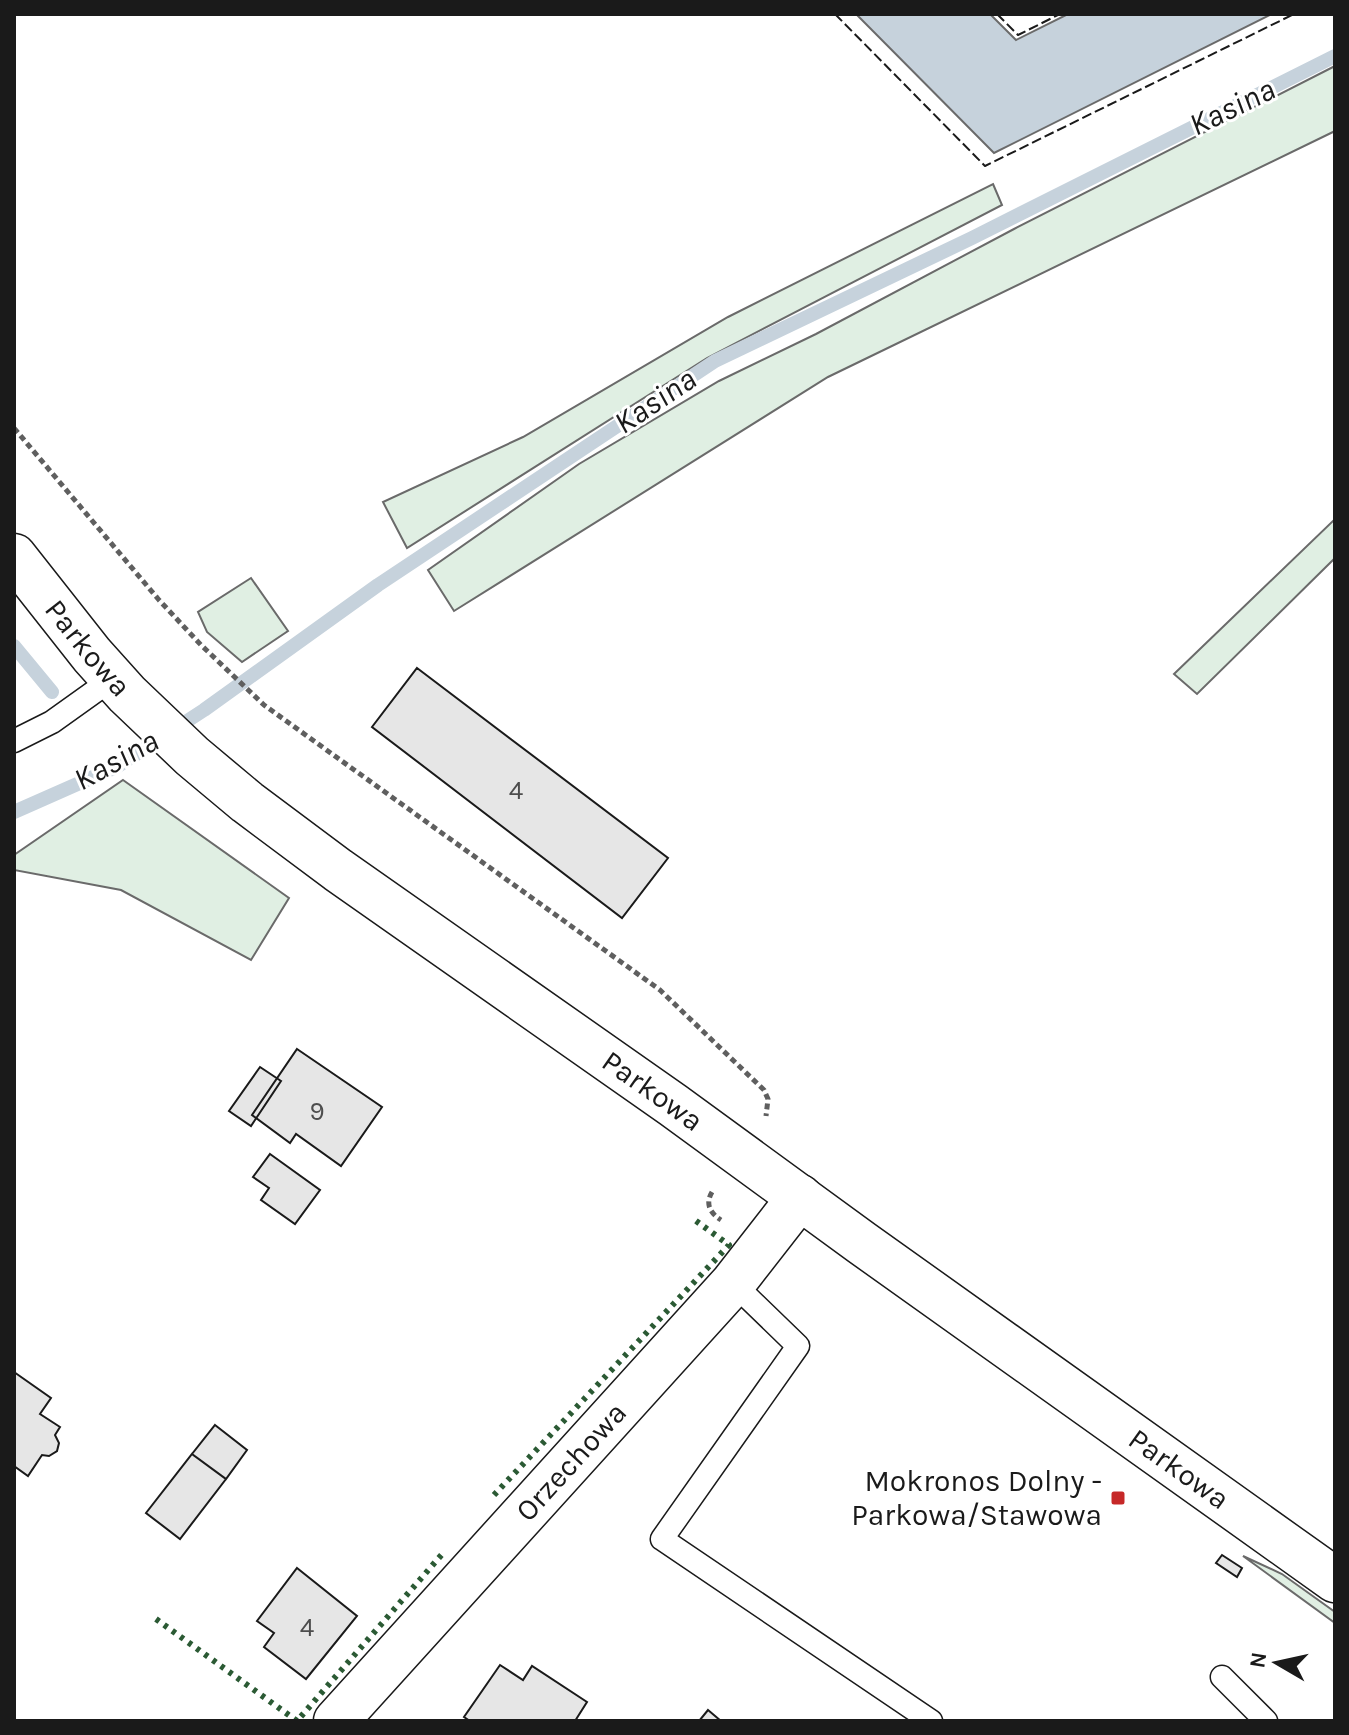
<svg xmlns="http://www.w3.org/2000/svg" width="1349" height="1735" font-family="Karla,sans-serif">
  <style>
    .green { fill: #e0efe3; stroke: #6a6a6a; stroke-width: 2 }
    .water { fill: #c6d2dc; stroke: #6a6a6a; stroke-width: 2 }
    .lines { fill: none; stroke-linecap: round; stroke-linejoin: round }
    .stream { stroke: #c6d2dc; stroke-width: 14 }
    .building { fill: #e6e6e6; stroke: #1a1a1a; stroke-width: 2 }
    .lane-casing { stroke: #1a1a1a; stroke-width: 25 }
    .street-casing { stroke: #1a1a1a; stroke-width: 47 }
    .secondary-casing { stroke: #1a1a1a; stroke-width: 47 }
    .path { stroke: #5f5f5f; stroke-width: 5; stroke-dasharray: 6 4; stroke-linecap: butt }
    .lane { stroke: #fff; stroke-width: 22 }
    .street { stroke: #fff; stroke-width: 44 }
    .secondary { stroke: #fff; stroke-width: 44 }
    .hedge { stroke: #2b5a34; stroke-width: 6; stroke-dasharray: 4 6; stroke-linecap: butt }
    .fence { stroke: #1a1a1a; stroke-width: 2; stroke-dasharray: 10 4; stroke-linecap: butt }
    .poi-dot { fill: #c62828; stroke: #fff; stroke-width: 3 }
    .labels { text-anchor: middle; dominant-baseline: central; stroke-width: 6; stroke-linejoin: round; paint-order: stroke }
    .number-label { font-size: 26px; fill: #4d4d4d }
    .street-label { font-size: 30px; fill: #1a1a1a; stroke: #fff }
    .poi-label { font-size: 30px; fill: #1a1a1a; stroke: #fff; text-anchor: end }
    .water-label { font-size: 32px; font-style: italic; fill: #1a1a1a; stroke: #fff }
  </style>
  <rect width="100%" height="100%" fill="#fff"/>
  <path class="green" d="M 1335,66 L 1335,131 L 828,377 L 454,611 L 428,570 L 579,464 L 719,381 L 816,334 L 1014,229 Z
    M 993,184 L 1002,205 L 707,358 L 407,548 L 383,502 L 523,437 L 728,317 Z
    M 1335,519 L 1335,558 L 1197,694 L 1174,674 Z
    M 251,578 L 288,631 L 242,662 L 207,632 L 198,612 Z
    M 123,780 L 289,898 L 251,960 L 121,890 L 14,870 L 14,855 Z
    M 1243,1556 L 1282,1574 L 1335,1612 L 1335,1623 Z"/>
  <path class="water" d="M 856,14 L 990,14 L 1016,40 L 1068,14 L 1272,14 L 994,153 Z"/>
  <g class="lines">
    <path class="stream" d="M 14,646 L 52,692
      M 14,812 L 118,766 L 204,710 L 378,585 L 715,361 L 972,238 L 1335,56"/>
  </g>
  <path class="building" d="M 417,668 L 668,858 L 622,918 L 372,727 Z
    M 297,1049 L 382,1107 L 341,1166 L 296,1134 L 290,1143 L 252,1115 Z
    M 260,1067 L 281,1081 L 251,1126 L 229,1111 Z
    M 270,1154 L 320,1190 L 295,1224 L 261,1200 L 269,1188 L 253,1177 Z
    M 14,1372 L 51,1398 L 40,1414 L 60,1427 L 55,1435 L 59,1443 L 57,1451 L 49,1456 L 42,1455 L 28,1476 L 14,1466 Z
    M 215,1425 L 247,1450 L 226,1479 L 192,1454 Z
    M 192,1454 L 226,1479 L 180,1539 L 146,1513 Z
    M 1222,1555 L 1242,1568 L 1237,1577 L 1216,1563 Z
    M 297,1568 L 357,1616 L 306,1679 L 264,1647 L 274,1633 L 257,1621 Z
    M 500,1665 L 523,1680 L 532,1666 L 587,1702 L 575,1721 L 470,1721 L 464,1717 Z
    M 708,1710 L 721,1721 L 699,1721 Z"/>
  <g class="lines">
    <defs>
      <path id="lane" d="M 14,741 L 52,722 L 115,677
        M 733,1283 L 798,1346 L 662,1539 L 931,1721
        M 1222,1677 L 1266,1721"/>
      <g id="street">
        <path id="s1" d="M 336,1721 L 733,1283 L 800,1197"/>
      </g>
      <g id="secondary">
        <path id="s2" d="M 14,556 L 92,655 L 127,694 L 192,756 L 247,802 L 338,870 L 673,1105 L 862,1243 L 1335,1580"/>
      </g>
    </defs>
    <use href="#lane" class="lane-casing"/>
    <use href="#street" class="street-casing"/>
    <use href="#secondary" class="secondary-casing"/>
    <path class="path" d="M 14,428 L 159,600 L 201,645 L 264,705 L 660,990 L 764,1090 L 768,1099 L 766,1116
      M 712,1192 C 705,1204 710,1213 721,1220"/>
    <use href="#lane" class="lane"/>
    <use href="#street" class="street"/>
    <use href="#secondary" class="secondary"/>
    <path class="hedge" d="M 494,1495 L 729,1245 L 692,1218
      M 156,1619 L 297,1721 L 444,1552"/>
    <path class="fence" d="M 835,14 L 985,166 L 1294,14
      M 997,14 L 1018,35 L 1060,14"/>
  </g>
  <rect class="poi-dot" x="1110" y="1490" width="16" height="16" rx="4"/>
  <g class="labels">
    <g class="number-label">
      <text x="516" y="790">4</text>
      <text x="317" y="1111">9</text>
      <text x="307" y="1627">4</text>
    </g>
    <g class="street-label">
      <text stroke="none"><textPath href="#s2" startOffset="118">Parkowa</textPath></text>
      <text stroke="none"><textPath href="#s2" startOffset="838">Parkowa</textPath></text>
      <text stroke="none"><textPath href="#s1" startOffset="350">Orzechowa</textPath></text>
      <text stroke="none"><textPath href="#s2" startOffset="1486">Parkowa</textPath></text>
    </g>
    <g class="poi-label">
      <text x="1102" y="1481">Mokronos Dolny -<tspan x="1102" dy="34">Parkowa/Stawowa</tspan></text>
    </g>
    <g class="water-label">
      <text transform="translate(1232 107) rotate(-26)">Kasina</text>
      <text transform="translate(655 401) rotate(-34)">Kasina</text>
      <text transform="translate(116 760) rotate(-29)">Kasina</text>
    </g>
  </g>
  <rect width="1349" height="1735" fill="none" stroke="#1a1a1a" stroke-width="32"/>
  <g transform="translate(1277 1663) rotate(279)" stroke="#ffffff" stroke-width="6" paint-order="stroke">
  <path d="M0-6L14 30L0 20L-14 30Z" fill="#1a1a1a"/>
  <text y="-12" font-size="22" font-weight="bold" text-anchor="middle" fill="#1a1a1a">N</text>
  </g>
</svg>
